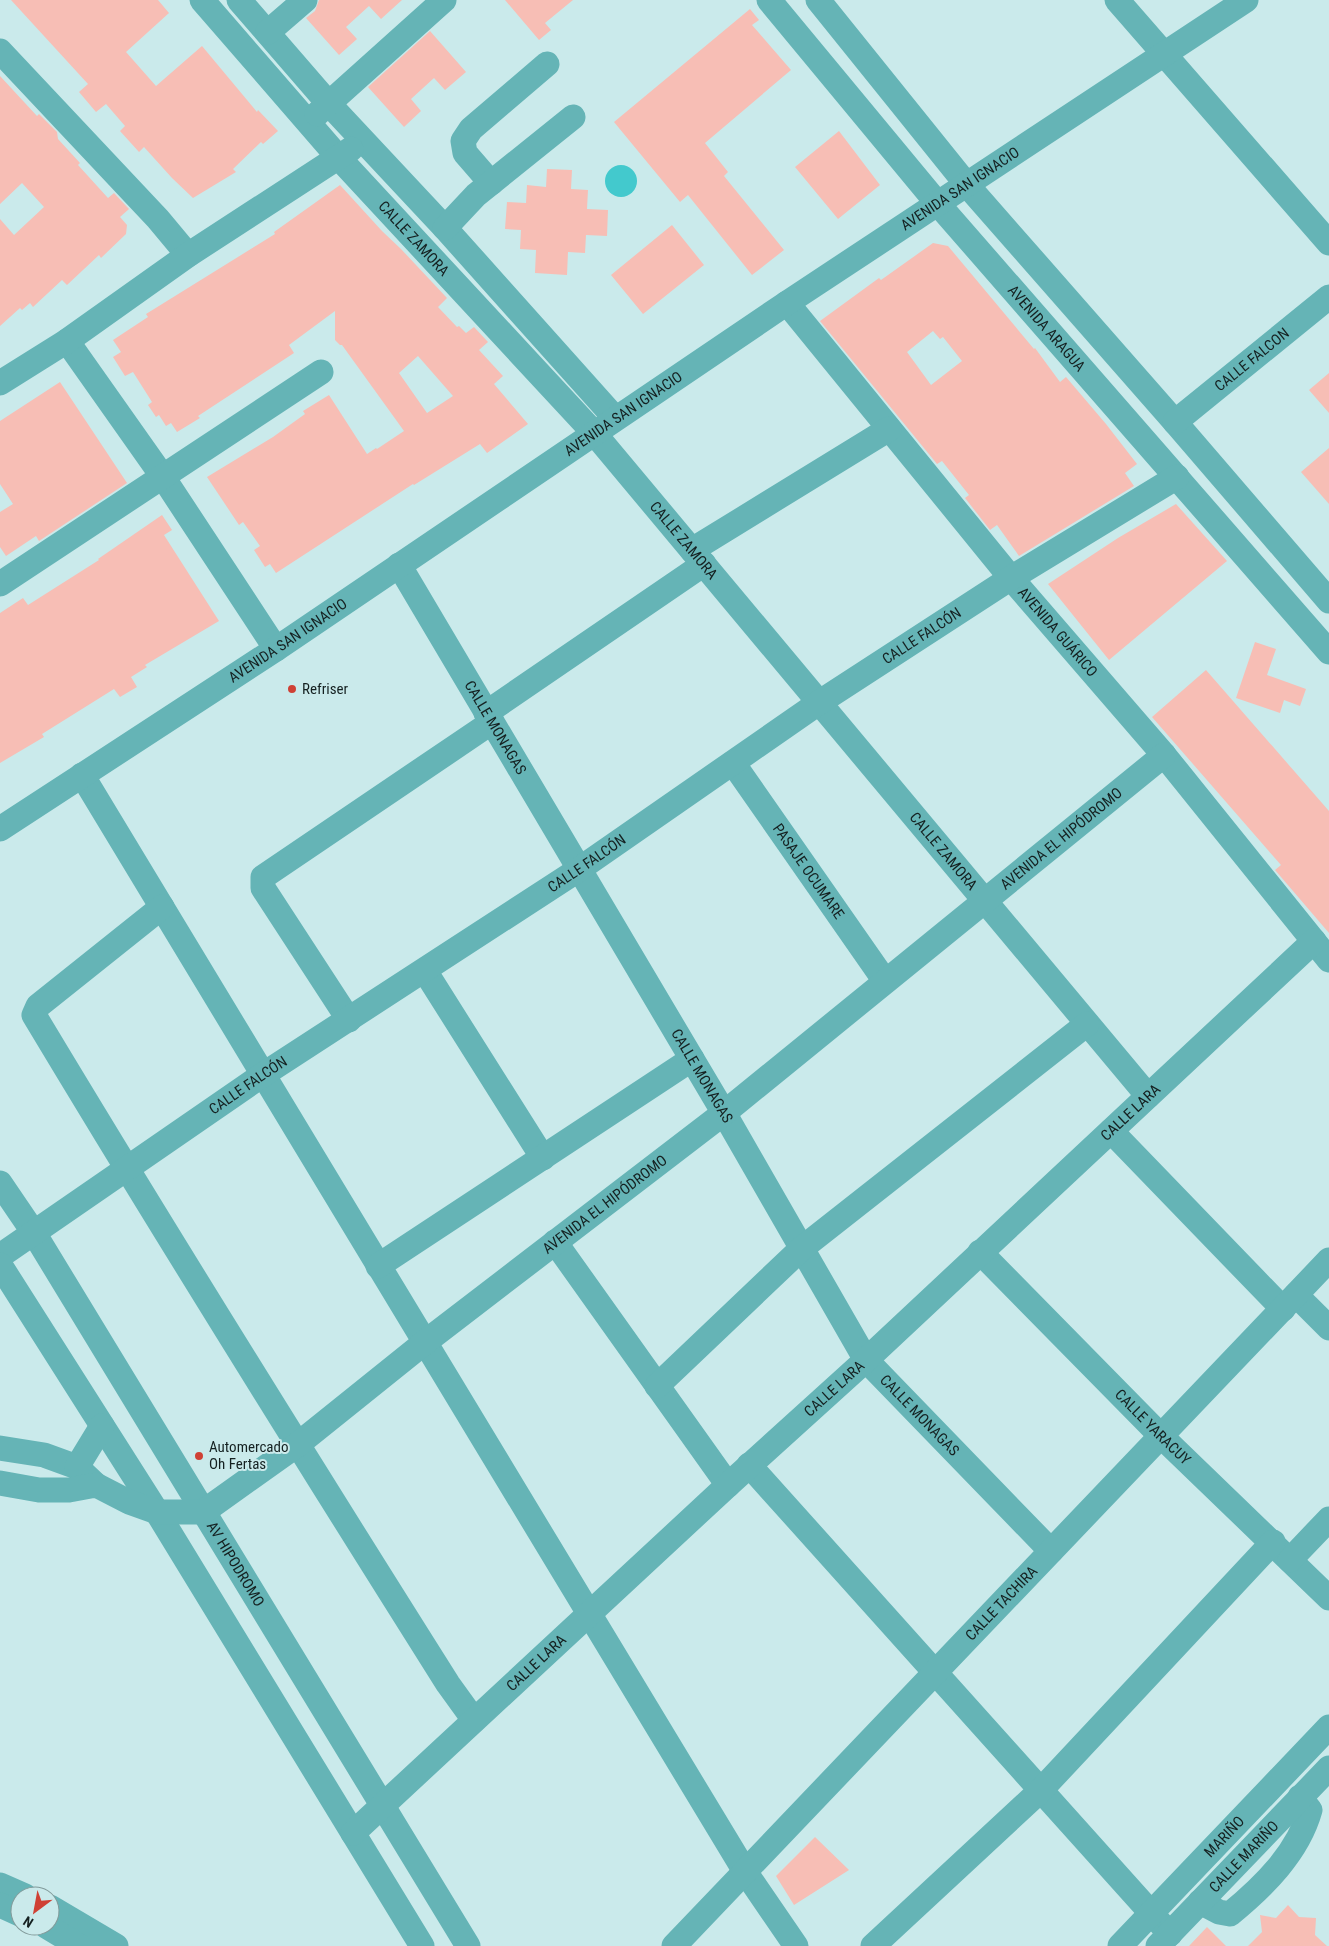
<svg xmlns="http://www.w3.org/2000/svg" width="1329" height="1946" font-family="'Roboto Condensed',sans-serif">
  <style>
    .water { fill: #43c9cd }
    .building { fill: #f7beb5; fill-rule: evenodd }
    .lines { fill: none; stroke-linecap: round; stroke-linejoin: round }
    .minor { stroke: #65b4b6; stroke-width: 25 }
    .poi-dot { fill: #cf4135; stroke: #caeaeb; stroke-width: 2 }
    .labels { text-anchor: middle; dominant-baseline: central; stroke-width: 4; stroke-linejoin: round; paint-order: stroke }
    .street-label { font-size: 15px; fill: #152121; stroke: #caeaeb }
    .poi-label { font-size: 15px; fill: #152121; stroke: #caeaeb; text-anchor: start }
  </style>
  <rect width="100%" height="100%" fill="#caeaeb"/>
  <path class="water" d="M605 181a16 16 0 1 1 32 0a16 16 0 1 1-32 0Z"/>
  <path class="building" d="M 11,0 L 158,0 L 169,13 L 126,52 L 156,86 L 202,46 L 257,112 L 258,110 L 278,131 L 263,144 L 261,142 L 233,169 L 236,172 L 193,198 L 172,178 L 144,147 L 139,152 L 120,131 L 125,126 L 106,104 L 96,112 L 79,92 L 88,84 Z
    M 319,0 L 402,0 L 381,19 L 369,6 L 346,27 L 357,39 L 339,55 L 306,18 L 315,11 Z
    M 505,0 L 573,0 L 545,23 L 551,30 L 539,40 Z
    M 750,9 L 759,20 L 752,25 L 791,70 L 705,143 L 728,172 L 724,176 L 784,250 L 752,275 L 688,195 L 680,202 L 614,122 Z
    M 430,31 L 466,72 L 445,90 L 434,78 L 411,99 L 421,111 L 404,127 L 368,87 Z
    M 0,76 L 37,116 L 39,114 L 57,132 L 58,139 L 80,163 L 78,165 L 108,198 L 114,193 L 129,209 L 120,217 L 127,225 L 126,234 L 101,258 L 99,255 L 67,285 L 62,280 L 33,307 L 30,303 L 22,310 L 20,308 L 0,326 L 0,219 L 14,235 L 44,207 L 22,183 L 0,204 Z
    M 839,131 L 880,185 L 838,219 L 795,167 Z
    M 547,169 L 572,170 L 571,189 L 588,190 L 587,209 L 608,210 L 607,236 L 586,235 L 585,253 L 568,252 L 567,275 L 535,273 L 536,250 L 520,249 L 521,230 L 505,229 L 507,202 L 526,203 L 527,185 L 546,187 Z
    M 340,185 L 382,231 L 401,249 L 447,298 L 438,307 L 457,327 L 459,326 L 466,333 L 474,327 L 488,342 L 479,350 L 503,376 L 494,384 L 528,424 L 487,453 L 480,444 L 414,485 L 413,484 L 276,573 L 270,564 L 265,567 L 254,550 L 260,546 L 243,522 L 239,525 L 207,477 L 273,437 L 305,414 L 303,411 L 329,395 L 367,454 L 376,448 L 377,449 L 404,431 L 342,345 L 340,345 L 335,340 L 335,311 L 289,345 L 294,353 L 198,416 L 200,418 L 177,432 L 171,423 L 166,426 L 159,415 L 156,417 L 148,405 L 152,402 L 133,372 L 125,376 L 113,357 L 121,352 L 113,340 L 148,317 L 146,314 L 275,234 L 274,232 ZM 418,356 L 453,396 L 427,413 L 399,373 Z
    M 672,225 L 704,265 L 643,314 L 611,275 Z
    M 933,243 L 948,246 L 1034,349 L 1035,348 L 1060,382 L 1066,377 L 1106,424 L 1137,464 L 1125,473 L 1134,486 L 1019,556 L 997,525 L 990,530 L 965,498 L 969,495 L 942,461 L 937,464 L 820,321 L 879,278 L 881,280 ZM 933,331 L 940,339 L 943,337 L 962,361 L 931,385 L 907,352 Z
    M 1329,373 L 1329,413 L 1309,390 Z
    M 60,382 L 127,483 L 39,541 L 36,536 L 6,556 L 0,547 L 0,512 L 13,504 L 0,484 L 0,421 Z
    M 1329,448 L 1329,504 L 1301,472 Z
    M 1176,504 L 1227,561 L 1109,660 L 1048,584 L 1118,538 Z
    M 162,515 L 172,530 L 164,535 L 219,621 L 145,665 L 147,667 L 131,677 L 137,687 L 120,697 L 114,689 L 42,734 L 44,737 L 0,763 L 0,613 L 23,598 L 28,605 L 99,560 L 98,559 Z
    M 1255,642 L 1276,649 L 1267,675 L 1306,689 L 1300,706 L 1284,700 L 1280,713 L 1236,698 Z
    M 1206,670 L 1329,811 L 1329,933 L 1275,870 L 1281,865 L 1152,717 Z
    M 815,1837 L 849,1870 L 794,1905 L 776,1876 Z
    M 1288,1905 L 1299,1917 L 1316,1918 L 1315,1935 L 1327,1946 L 1248,1946 L 1262,1932 L 1260,1915 L 1276,1918 Z
    M 1207,1927 L 1226,1946 L 1189,1946 Z"/>
  <g class="lines">
    <g class="minor">
      <path id="s1" d="M 202,0 L 339,158 L 594,433 L 1148,1096"/>
      <path d="M 239,0 L 329,104 L 445,228 L 615,418"/>
      <path id="s2" d="M 769,0 L 938,204 L 1329,652"/>
      <path d="M 818,0 L 967,185 L 1175,422 L 1329,601"/>
      <path d="M 1117,0 L 1329,243"/>
      <path d="M 268,32 L 305,0"/>
      <path d="M 0,51 L 158,219 L 188,255"/>
      <path d="M 317,114 L 444,0"/>
      <path d="M 491,183 L 465,153 L 463,141 L 471,129 L 547,64"/>
      <path d="M 445,228 L 476,195 L 573,117"/>
      <path id="s3" d="M 787,303 L 1011,578 L 1164,755 L 1329,960"/>
      <path d="M 67,341 L 163,477 L 276,649"/>
      <path d="M 0,383 L 67,341 L 188,255 L 351,149"/>
      <path id="s4" d="M 1175,422 L 1329,297"/>
      <path d="M 692,550 L 889,429"/>
      <path id="s5" d="M 399,565 L 724,1113 L 866,1360 L 1051,1551"/>
      <path d="M 0,584 L 321,372"/>
      <path d="M 486,713 L 704,564"/>
      <path id="s6" d="M 733,763 L 885,981"/>
      <path d="M 82,775 L 746,1873 L 796,1946"/>
      <path id="s7" d="M 0,829 L 276,649 L 787,303 L 1246,0"/>
      <path d="M 162,907 L 38,1006 L 34,1015 C 169,1240 308,1462 448,1684 L 474,1720"/>
      <path d="M 425,971 L 543,1158"/>
      <path d="M 349,1020 L 263,888 L 263,877 L 492,722"/>
      <path d="M 1111,1131 L 1283,1309"/>
      <path id="s8" d="M 0,1183 L 34,1233 L 468,1946"/>
      <path d="M 555,1242 L 728,1485"/>
      <path id="s9" d="M 980,1252 L 1161,1436 L 1329,1598"/>
      <path id="s10" d="M 0,1256 L 264,1074 L 578,870 L 820,702 L 1011,578 L 1177,477"/>
      <path d="M 0,1265 L 157,1512 L 422,1946"/>
      <path d="M 378,1266 L 692,1059"/>
      <path d="M 1296,1295 L 1329,1328"/>
      <path d="M 657,1386 L 801,1249 L 1087,1024"/>
      <path d="M 0,1448 L 44,1455 L 77,1467 L 96,1485"/>
      <path d="M 749,1465 L 1170,1934"/>
      <path d="M 77,1467 L 102,1426"/>
      <path id="s11" d="M 0,1483 L 39,1490 L 69,1490 L 96,1485 L 129,1502 L 157,1512 L 203,1512 L 297,1445 L 424,1343 L 724,1113 L 1164,755"/>
      <path d="M 1290,1560 L 1329,1519"/>
      <path id="s12" d="M 353,1833 L 728,1485 L 866,1360 L 1314,941"/>
      <path d="M 0,1885 L 25,1896"/>
      <path d="M 1200,1902 L 1219,1912 L 1230,1914 C 1263,1887 1298,1853 1310,1810 L 1300,1797"/>
      <path d="M 0,1905 L 20,1914"/>
      <path d="M 50,1907 L 116,1946"/>
      <path d="M 46,1926 L 79,1946"/>
      <path id="s13" d="M 674,1946 L 1329,1260"/>
      <path d="M 873,1946 L 1041,1790 L 1273,1542"/>
      <path id="s14" d="M 1120,1946 L 1329,1727"/>
      <path id="s15" d="M 1158,1946 L 1329,1768"/>
    </g>
  </g>
  <g class="poi-dot">
    <circle cx="292" cy="689" r="5"/>
    <circle cx="199" cy="1456" r="5"/>
  </g>
  <g class="labels">
    <g class="street-label">
      <text stroke="none"><textPath href="#s7" startOffset="1154">AVENIDA SAN IGNACIO</textPath></text>
      <text stroke="none"><textPath href="#s1" startOffset="319">CALLE ZAMORA</textPath></text>
      <text stroke="none"><textPath href="#s2" startOffset="430">AVENIDA ARAGUA</textPath></text>
      <text stroke="none"><textPath href="#s4" startOffset="99">CALLE FALCON</textPath></text>
      <text stroke="none"><textPath href="#s7" startOffset="749">AVENIDA SAN IGNACIO</textPath></text>
      <text stroke="none"><textPath href="#s1" startOffset="724">CALLE ZAMORA</textPath></text>
      <text stroke="none"><textPath href="#s3" startOffset="426">AVENIDA GUÁRICO</textPath></text>
      <text stroke="none"><textPath href="#s10" startOffset="1111">CALLE FALCÓN</textPath></text>
      <text stroke="none"><textPath href="#s7" startOffset="344">AVENIDA SAN IGNACIO</textPath></text>
      <text stroke="none"><textPath href="#s5" startOffset="189">CALLE MONAGAS</textPath></text>
      <text stroke="none"><textPath href="#s11" startOffset="1301">AVENIDA EL HIPÓDROMO</textPath></text>
      <text stroke="none"><textPath href="#s1" startOffset="1129">CALLE ZAMORA</textPath></text>
      <text stroke="none"><textPath href="#s10" startOffset="706">CALLE FALCÓN</textPath></text>
      <text stroke="none"><textPath href="#s6" startOffset="132">PASAJE OCUMARE</textPath></text>
      <text stroke="none"><textPath href="#s5" startOffset="594">CALLE MONAGAS</textPath></text>
      <text stroke="none"><textPath href="#s10" startOffset="301">CALLE FALCÓN</textPath></text>
      <text stroke="none"><textPath href="#s12" startOffset="1060">CALLE LARA</textPath></text>
      <text stroke="none"><textPath href="#s11" startOffset="716">AVENIDA EL HIPÓDROMO</textPath></text>
      <text stroke="none"><textPath href="#s12" startOffset="655">CALLE LARA</textPath></text>
      <text stroke="none"><textPath href="#s5" startOffset="999">CALLE MONAGAS</textPath></text>
      <text stroke="none"><textPath href="#s9" startOffset="246">CALLE YARACUY</textPath></text>
      <text stroke="none"><textPath href="#s8" startOffset="448">AV HIPODROMO</textPath></text>
      <text stroke="none"><textPath href="#s13" startOffset="474">CALLE TACHIRA</textPath></text>
      <text stroke="none"><textPath href="#s12" startOffset="250">CALLE LARA</textPath></text>
      <text stroke="none"><textPath href="#s14" startOffset="151">MARIÑO</textPath></text>
      <text stroke="none"><textPath href="#s15" startOffset="124">CALLE MARIÑO</textPath></text>
    </g>
    <g class="poi-label">
      <text x="302" y="689">Refriser</text>
      <text x="209" y="1447">Automercado<tspan x="209" dy="17">Oh Fertas</tspan></text>
    </g>
  </g>
  <g transform="translate(35 1911) rotate(212)"><circle r="24" fill="#caeaeb" stroke="#829a9a"/>
  <path d="M0-4L9 19L0 12L-9 19Z" fill="#cf4135"/>
  <text y="-8" font-size="14" font-weight="bold" text-anchor="middle" fill="#152121">N</text>
  </g>
</svg>
